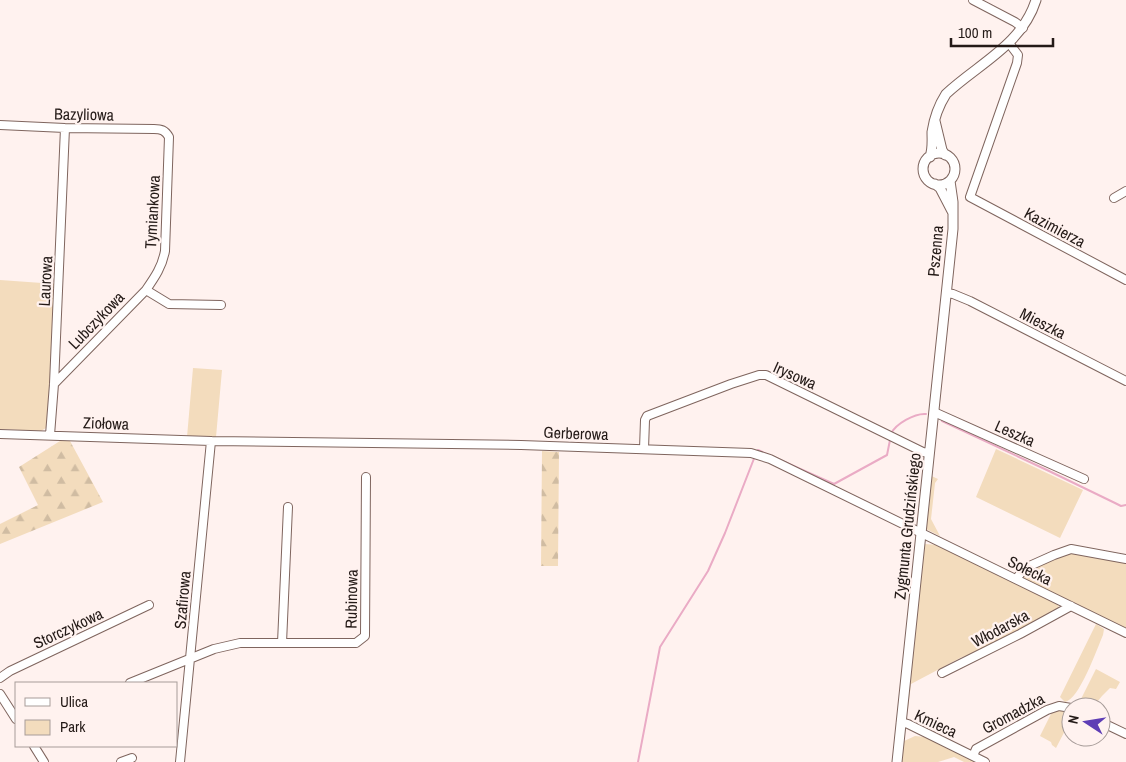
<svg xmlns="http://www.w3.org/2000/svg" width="1126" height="762" font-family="'Archivo Narrow',sans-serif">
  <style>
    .green { fill: #f3dcbd }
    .forest { fill: url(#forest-firs) }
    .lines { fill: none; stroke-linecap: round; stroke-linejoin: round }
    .stream { stroke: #eaabc5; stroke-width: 2 }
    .minor-casing { stroke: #7f655e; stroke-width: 10 }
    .tertiary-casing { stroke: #7f655e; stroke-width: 11 }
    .minor { stroke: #fff; stroke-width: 8 }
    .tertiary { stroke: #fff; stroke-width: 9 }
    .labels { text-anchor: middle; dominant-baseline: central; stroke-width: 4.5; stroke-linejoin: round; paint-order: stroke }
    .street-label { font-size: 16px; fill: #241a17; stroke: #fff2ef }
  </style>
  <defs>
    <pattern id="forest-firs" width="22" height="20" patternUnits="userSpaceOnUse" patternTransform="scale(1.25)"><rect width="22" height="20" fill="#f3dcbd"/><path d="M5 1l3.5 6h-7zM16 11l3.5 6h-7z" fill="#d0bca2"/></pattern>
  </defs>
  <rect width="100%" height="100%" fill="#fff2ef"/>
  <path class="green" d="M 0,280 L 56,284 L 49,420 L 46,428 L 41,431 L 0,429 Z
    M 193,368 L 222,370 L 216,437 L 187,437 Z
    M 996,449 L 1083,490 L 1060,538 L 976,497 Z
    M 925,473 L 938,479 L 935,483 L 931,519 L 940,536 L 926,529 Z
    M 924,544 L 940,545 L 1059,604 L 1058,609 L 981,653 L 962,657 L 911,684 L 908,709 L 903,705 Z
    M 1076,552 L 1126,562 L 1126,630 L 1019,578 C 1031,564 1056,553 1076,552 Z
    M 1096,624 L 1104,629 L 1103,635 C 1097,649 1079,700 1065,702 L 1060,697 Z
    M 1096,669 L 1120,682 L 1116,689 L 1110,688 L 1102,696 L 1093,707 L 1083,707 L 1078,705 Z
    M 1057,709 L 1071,710 L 1071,719 L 1056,748 L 1052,745 L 1051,742 L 1040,736 L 1052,712 Z
    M 915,736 L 925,737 L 979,762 L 964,762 L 954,757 L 938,762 L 896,762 L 902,742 Z"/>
  <path class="forest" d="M 60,441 L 70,441 L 103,502 L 0,544 L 0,524 L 38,505 L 19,467 Z
    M 542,451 L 559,452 L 558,566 L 541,566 Z"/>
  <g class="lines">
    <path class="stream" d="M 942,421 L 1049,471 L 1115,503 L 1121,506 L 1126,505
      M 891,434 C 895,424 915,413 926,414
      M 758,450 L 834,484 L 887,455 L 890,440
      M 638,762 L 660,647 L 708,571 L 725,533 L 755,456"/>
    <defs>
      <path id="minor" d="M 973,0 L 1015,22 L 1023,28
        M 1009,43 L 1018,55 L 1017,63 L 970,197 L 1126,280
        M 0,125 L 65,128 L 154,129 C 161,129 165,130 169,137 L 165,251 C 162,267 155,277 146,290
        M 1114,198 L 1126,191
        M 946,293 L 953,294 L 970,301 L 1126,381
        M 54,384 L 146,290 L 169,304 L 221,305
        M 934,412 L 1084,479
        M 0,434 L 211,441 L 521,445 L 751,453 L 770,459 L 1126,633
        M 50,435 L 54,384 L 65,128
        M 644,449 L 645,420 L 647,416 L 731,384 L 759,375 L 766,375 L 923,452 L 929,453
        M 1016,579 L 1025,568 L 1054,555 L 1071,549 L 1126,559
        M 282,643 L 288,507
        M 942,673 L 1020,634 L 1071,606
        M 0,678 L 10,671 L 149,605
        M 130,683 L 214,649 L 240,643 L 356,643 L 365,636 L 366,477
        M 0,694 L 16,719
        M 901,722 L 908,724 L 985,762
        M 1101,722 L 1126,734
        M 34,746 L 44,762
        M 973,756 L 976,749 L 1047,710 L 1059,706 L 1071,708
        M 121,762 L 132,758
        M 180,762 L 211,441"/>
      <path id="tertiary" d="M 935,121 L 942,150 L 945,155
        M923 169a16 16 0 1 1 32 0a16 16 0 1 1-32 0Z
        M 930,157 C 933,148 932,141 932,132 C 934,119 939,105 946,94 C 978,64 1022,45 1036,0
        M 935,184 L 940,188 L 953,213
        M 897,762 L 953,229 L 953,202 L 950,181"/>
    </defs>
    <use href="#minor" class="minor-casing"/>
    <use href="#tertiary" class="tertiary-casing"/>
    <use href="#minor" class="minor"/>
    <use href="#tertiary" class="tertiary"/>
  </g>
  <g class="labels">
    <g class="street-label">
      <text transform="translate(84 114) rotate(1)">Bazyliowa</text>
      <text transform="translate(152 212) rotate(-87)">Tymiankowa</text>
      <text transform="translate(1055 227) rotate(28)">Kazimierza</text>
      <text transform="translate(935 251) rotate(-85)">Pszenna</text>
      <text transform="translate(45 281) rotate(-87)">Laurowa</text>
      <text transform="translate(96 320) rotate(-46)">Lubczykowa</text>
      <text transform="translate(1043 323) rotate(27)">Mieszka</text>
      <text transform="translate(795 375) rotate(24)">Irysowa</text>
      <text transform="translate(106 423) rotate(2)">Ziołowa</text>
      <text transform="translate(576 433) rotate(2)">Gerberowa</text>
      <text transform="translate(1015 433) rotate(24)">Leszka</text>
      <text transform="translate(907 526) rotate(-84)">Zygmunta Grudzińskiego</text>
      <text transform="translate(1030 570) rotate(26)">Sołecka</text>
      <text transform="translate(351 599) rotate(-89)">Rubinowa</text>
      <text transform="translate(182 600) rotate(-85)">Szafirowa</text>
      <text transform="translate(68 628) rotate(-25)">Storczykowa</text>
      <text transform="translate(1000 628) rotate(-28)">Włodarska</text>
      <text transform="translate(1013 713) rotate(-28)">Gromadzka</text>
      <text transform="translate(936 723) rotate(25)">Kmieca</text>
    </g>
  </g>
  <rect x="15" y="682" width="162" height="65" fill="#fff2ef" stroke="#a79c99"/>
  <rect x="25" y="698" width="25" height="8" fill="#ffffff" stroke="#a79c99"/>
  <text x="60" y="707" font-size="15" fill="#241a17">Ulica</text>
  <rect x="25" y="720" width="25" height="15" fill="#f3dcbd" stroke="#a79c99"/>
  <text x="60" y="732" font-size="15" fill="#241a17">Park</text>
  <g transform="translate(1086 722) rotate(282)"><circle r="24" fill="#fff2ef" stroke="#a79c99"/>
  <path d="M0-4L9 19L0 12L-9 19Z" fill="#5e3db5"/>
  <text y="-8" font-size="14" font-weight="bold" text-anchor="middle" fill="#241a17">N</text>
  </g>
  <path d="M951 38v8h102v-8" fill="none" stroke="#241a17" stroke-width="2.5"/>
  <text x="958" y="38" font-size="15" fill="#241a17" stroke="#fff2ef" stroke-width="4" paint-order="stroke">100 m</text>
</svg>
